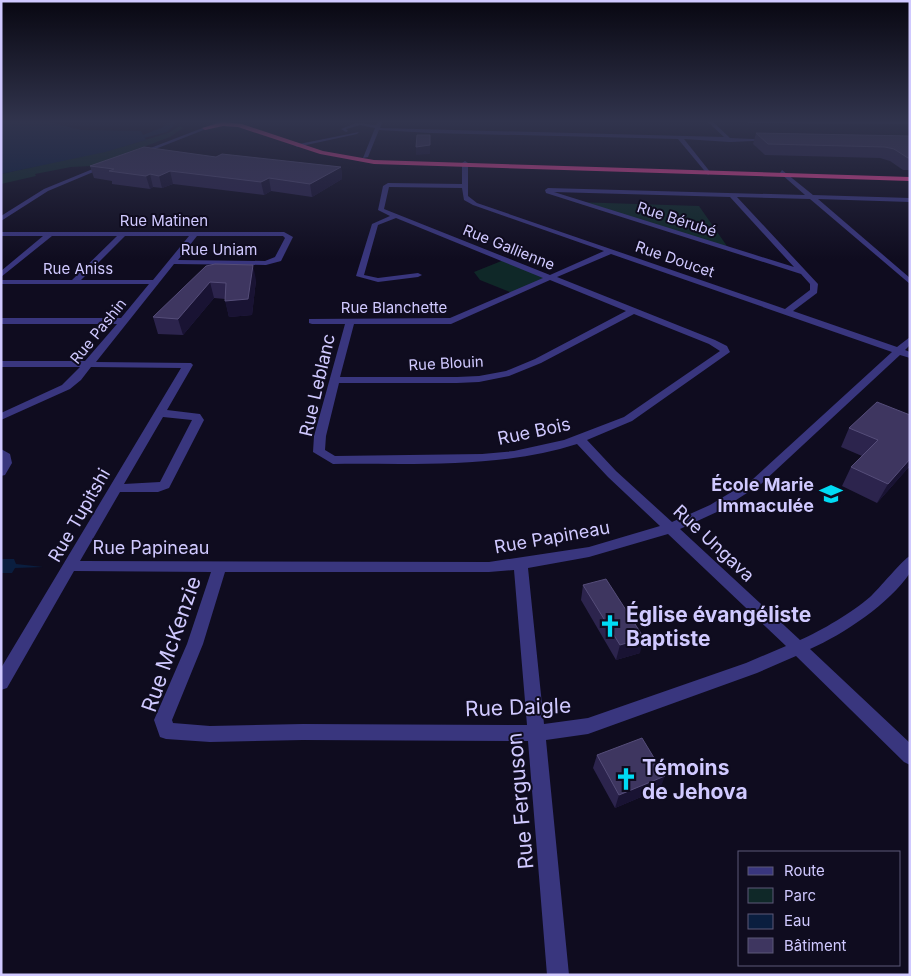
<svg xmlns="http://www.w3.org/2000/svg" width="911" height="976" font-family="Inter,sans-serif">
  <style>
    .green { fill: #0f2828 }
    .water { fill: #0a1e3f }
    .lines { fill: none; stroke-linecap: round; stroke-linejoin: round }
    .river { fill: #0a1e3f; fill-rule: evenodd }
    .minor { fill: #39367e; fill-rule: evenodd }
    .highway { fill: #ff449d; fill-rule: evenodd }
    .wall { fill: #2c244d }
    .shaded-wall { fill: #191333 }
    .building { fill: #3e3660; stroke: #554d79 }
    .labels { text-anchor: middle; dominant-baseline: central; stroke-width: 4; stroke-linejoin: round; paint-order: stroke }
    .far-street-label { font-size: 15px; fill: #d0c9ff; stroke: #0f0c1f }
    .street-label { font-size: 18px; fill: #d0c9ff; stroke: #0f0c1f }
    .poi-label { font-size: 18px; font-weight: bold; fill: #d0c9ff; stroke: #0f0c1f; text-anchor: end }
    .near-poi-label { font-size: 21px; font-weight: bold; fill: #d0c9ff; stroke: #0f0c1f; text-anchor: start }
    .near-street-label { font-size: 21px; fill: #d0c9ff; stroke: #0f0c1f }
  </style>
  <rect width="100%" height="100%" fill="#0f0c1f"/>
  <path class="green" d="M 180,126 L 183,128 L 170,137 L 92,166 L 71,167 L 35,174 L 36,176 L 1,184 L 1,174 L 125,146 L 168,133 Z
    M 575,202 L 699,206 L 729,249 Z
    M 504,260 L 551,279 L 515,294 L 480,280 L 474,272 Z"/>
  <path class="water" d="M 1,122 L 50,122 L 81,130 L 141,131 L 146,140 L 105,152 L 1,174 Z
    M 1,559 L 14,559 L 16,564 L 43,567 L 15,568 L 12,573 L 1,573 Z"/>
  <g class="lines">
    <path class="river" d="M 169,122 L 177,122 L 167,132 L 144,138 L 140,136 L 161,128 Z"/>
    <path class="minor" d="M 218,122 L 224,122 L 140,155 L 135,154 Z
      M 378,122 L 382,122 L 380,128 L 724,137 L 708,122 L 713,122 L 730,138 L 773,140 L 730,142 L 684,139 L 711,173 L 708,175 L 678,139 L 431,133 L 379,130 L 368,157 L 363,158 L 375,128 L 360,125 L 346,129 L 348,131 L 346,132 L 341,129 L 356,123 L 376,125 Z
      M 747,122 L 910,122 L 910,124 L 749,123 Z
      M 359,132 L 357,134 L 297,147 L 294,145 Z
      M 465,161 L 468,163 L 468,196 L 477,203 L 785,309 L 810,290 L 810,284 L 801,274 L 546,193 L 545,190 L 548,188 L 805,195 L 780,173 L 782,170 L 813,195 L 910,198 L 910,202 L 818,199 L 910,278 L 910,284 L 810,199 L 737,197 L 818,284 L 817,293 L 793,311 L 897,347 L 910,337 L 910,345 L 905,350 L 910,352 L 910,358 L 900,355 L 761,484 L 719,511 L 680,529 L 800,640 C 821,631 853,612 870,597 C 878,590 904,558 910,556 L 910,573 C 889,604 844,634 810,649 L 910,743 L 910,765 L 904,762 L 796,656 L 757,673 L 588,734 L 546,740 L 569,975 L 547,975 L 528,741 L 303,740 L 210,742 L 166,739 L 160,737 L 154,720 L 187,644 L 211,572 L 74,571 L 7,688 L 1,690 L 1,668 L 181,368 L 91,367 L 81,380 L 70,389 L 1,420 L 1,413 L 62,385 L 80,367 L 1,367 L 1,361 L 85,361 L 117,324 L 1,324 L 1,318 L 121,318 L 149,284 L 1,284 L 1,280 L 72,280 L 117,236 L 52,236 L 1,277 L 1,271 L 43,236 L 1,236 L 1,232 L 284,232 L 293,237 L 281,261 L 266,265 L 174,264 L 96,362 L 191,363 L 193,365 L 167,410 L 200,414 L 204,420 L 169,488 L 158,492 L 120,492 L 80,561 L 489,562 L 589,547 L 660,526 L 608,477 L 577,444 C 499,469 414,463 333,464 L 313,452 L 314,436 L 345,324 L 312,324 L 309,323 L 309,319 L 450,318 L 543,278 L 396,218 L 378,225 L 364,275 L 378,278 L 418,273 L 422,275 L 418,277 L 378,282 L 356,276 L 372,224 L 390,216 L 378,210 L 383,186 L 388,183 L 462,184 L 462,163 ZM 389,187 L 462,188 L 464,200 L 473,205 L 604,251 L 550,275 L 384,209 ZM 554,192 L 730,197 L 794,267 ZM 125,236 L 189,236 L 153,280 L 81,280 ZM 197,236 L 283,236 L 285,238 L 275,257 L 265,261 L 178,260 ZM 611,254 L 892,352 L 753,479 L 710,505 L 672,522 L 616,471 L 587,440 L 632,421 L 730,352 L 727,346 L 715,340 L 557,277 ZM 550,280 L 626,311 L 535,359 L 506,371 L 479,376 L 457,377 L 340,377 L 354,324 L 451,324 ZM 634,314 L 709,344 L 720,351 L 624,417 L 564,440 L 514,451 L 482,454 L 335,456 L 325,450 L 326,436 L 339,383 L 457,383 L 479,382 L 509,376 L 541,363 ZM 163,417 L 192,420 L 160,482 L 124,484 ZM 668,534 L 786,646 L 746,663 L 588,718 L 544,724 L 528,568 L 589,557 ZM 514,570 L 527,725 L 303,724 L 210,726 L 173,723 L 172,720 L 203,644 L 225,572 L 489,572 Z
      M 105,164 L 110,165 L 48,191 L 1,221 L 1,216 L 44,189 Z
      M 1,449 L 10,454 L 12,463 L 5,475 L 1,476 Z"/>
    <path class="highway" d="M 223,122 L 242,124 L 323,151 L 374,160 L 910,177 L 910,181 L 374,164 L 320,154 L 238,127 L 223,126 L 205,130 L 202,128 Z"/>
  </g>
  <path class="wall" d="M 756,133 L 910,136 L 910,170 L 903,170 L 890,161 L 880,158 L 765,155 L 753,144 Z
    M 216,157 L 341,167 L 342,179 L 312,197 L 271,191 L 264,195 L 173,184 L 162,188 L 153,187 L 150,189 L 112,184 L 112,181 L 94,178 L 90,166 Z
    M 215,264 L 256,280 L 252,315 L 229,317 L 225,299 L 214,298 L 183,335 L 158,334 L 153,317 Z
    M 910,415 L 910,468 L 908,468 L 877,503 L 842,486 L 851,467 L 862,456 L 841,447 L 849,428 Z
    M 583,585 L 640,653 L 616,660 L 581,600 Z
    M 597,755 L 660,789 L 615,808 L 593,768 Z"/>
  <path class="shaded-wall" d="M 430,135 L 430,154 L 416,155 L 416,147 Z
    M 341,167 L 342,179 L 312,197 L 310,184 Z
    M 170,171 L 173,184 L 162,188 L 159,176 Z
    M 150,174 L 153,187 L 150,189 L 146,176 Z
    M 269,178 L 271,191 L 264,195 L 261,182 Z
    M 253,265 L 256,280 L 252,315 L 229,317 L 225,301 Z
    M 210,282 L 214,298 L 183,335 L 178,319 Z
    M 910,459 L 910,464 L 908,468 L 877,503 L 888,484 Z
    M 644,638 L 640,653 L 616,660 L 620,645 Z
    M 665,776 L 660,789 L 615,808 L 619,795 Z"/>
  <path class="building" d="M 756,133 L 910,136 L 910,158 L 908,158 L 894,149 L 885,147 L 768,144 Z
    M 417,135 L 430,135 L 430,145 L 416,147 Z
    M 144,147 L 216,157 L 222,154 L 341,167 L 310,184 L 269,178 L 261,182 L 170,171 L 159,176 L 150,174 L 146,176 L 109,171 L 114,169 L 90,166 Z
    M 215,264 L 253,265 L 248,299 L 225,301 L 226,283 L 210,282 L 178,319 L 153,317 L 206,266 Z
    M 877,402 L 910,415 L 910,459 L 888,484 L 851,467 L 878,440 L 849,428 Z
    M 606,579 L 644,638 L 620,645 L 583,585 Z
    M 642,738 L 665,776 L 619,795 L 597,755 Z"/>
  <linearGradient id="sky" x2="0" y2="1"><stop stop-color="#080711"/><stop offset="0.47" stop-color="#31344d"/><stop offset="1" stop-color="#31344d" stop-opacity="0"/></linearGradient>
  <rect width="911" height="259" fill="url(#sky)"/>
  <defs>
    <symbol id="school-bare" viewBox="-9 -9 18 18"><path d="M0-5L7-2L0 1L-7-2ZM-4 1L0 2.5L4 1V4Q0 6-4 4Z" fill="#00dbf4" stroke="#0f0c1f" stroke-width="2.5" paint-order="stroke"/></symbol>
    <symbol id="church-bare" viewBox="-9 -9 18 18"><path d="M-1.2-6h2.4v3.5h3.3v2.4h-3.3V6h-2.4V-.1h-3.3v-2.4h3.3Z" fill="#00dbf4" stroke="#0f0c1f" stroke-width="2.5" paint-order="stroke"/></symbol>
  </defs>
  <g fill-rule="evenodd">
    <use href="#school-bare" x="815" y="478" width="32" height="32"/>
    <use href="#church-bare" x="594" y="610" width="32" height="32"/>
    <use href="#church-bare" x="610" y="763" width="32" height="32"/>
  </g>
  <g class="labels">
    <g class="far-street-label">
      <text transform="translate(677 219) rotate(18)">Rue Bérubé</text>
      <text x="164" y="220">Rue Matinen</text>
      <text transform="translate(509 247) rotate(22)">Rue Gallienne</text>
      <text x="219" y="249">Rue Uniam</text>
      <text transform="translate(675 259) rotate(19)">Rue Doucet</text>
      <text x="78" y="268">Rue Aniss</text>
      <text x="394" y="307">Rue Blanchette</text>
      <text transform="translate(98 331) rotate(-51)">Rue Pashin</text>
      <text transform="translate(446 363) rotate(-3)">Rue Blouin</text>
    </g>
    <g class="street-label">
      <text transform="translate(317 385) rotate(-77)">Rue Leblanc</text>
      <text transform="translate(534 431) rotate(-12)">Rue Bois</text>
      <text transform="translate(79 515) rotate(-60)">Rue Tupitshi</text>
      <text transform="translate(552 537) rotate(-10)">Rue Papineau</text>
      <text transform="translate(714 543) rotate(43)">Rue Ungava</text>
      <text x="151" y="547">Rue Papineau</text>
    </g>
    <g class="poi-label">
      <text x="814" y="484">École Marie<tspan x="814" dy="21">Immaculée</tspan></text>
    </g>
    <g class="near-poi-label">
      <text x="626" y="614">Église évangéliste<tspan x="626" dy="24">Baptiste</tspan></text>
      <text x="642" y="767">Témoins<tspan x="642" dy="24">de Jehova</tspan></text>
    </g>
    <g class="near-street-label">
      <text transform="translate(171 644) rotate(-71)">Rue McKenzie</text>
      <text transform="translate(518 707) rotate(-2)">Rue Daigle</text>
      <text transform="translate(520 801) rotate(-95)">Rue Ferguson</text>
    </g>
  </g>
  <rect width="911" height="976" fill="none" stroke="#d0c9ff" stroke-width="5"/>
  <rect x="738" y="851" width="162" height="115" fill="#0f0c1f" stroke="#5c5879"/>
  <rect x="748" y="867" width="25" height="8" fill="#39367e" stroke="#5c5879"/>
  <text x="784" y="876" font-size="15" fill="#d0c9ff">Route</text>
  <rect x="748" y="888" width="25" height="15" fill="#0f2828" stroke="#5c5879"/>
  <text x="784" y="901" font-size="15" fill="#d0c9ff">Parc</text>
  <rect x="748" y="914" width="25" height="15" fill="#0a1e3f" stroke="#5c5879"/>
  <text x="784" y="926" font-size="15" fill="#d0c9ff">Eau</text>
  <rect x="748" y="938" width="25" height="15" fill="#3e3660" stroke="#5c5879"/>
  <text x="784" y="951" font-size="15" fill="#d0c9ff">Bâtiment</text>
</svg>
